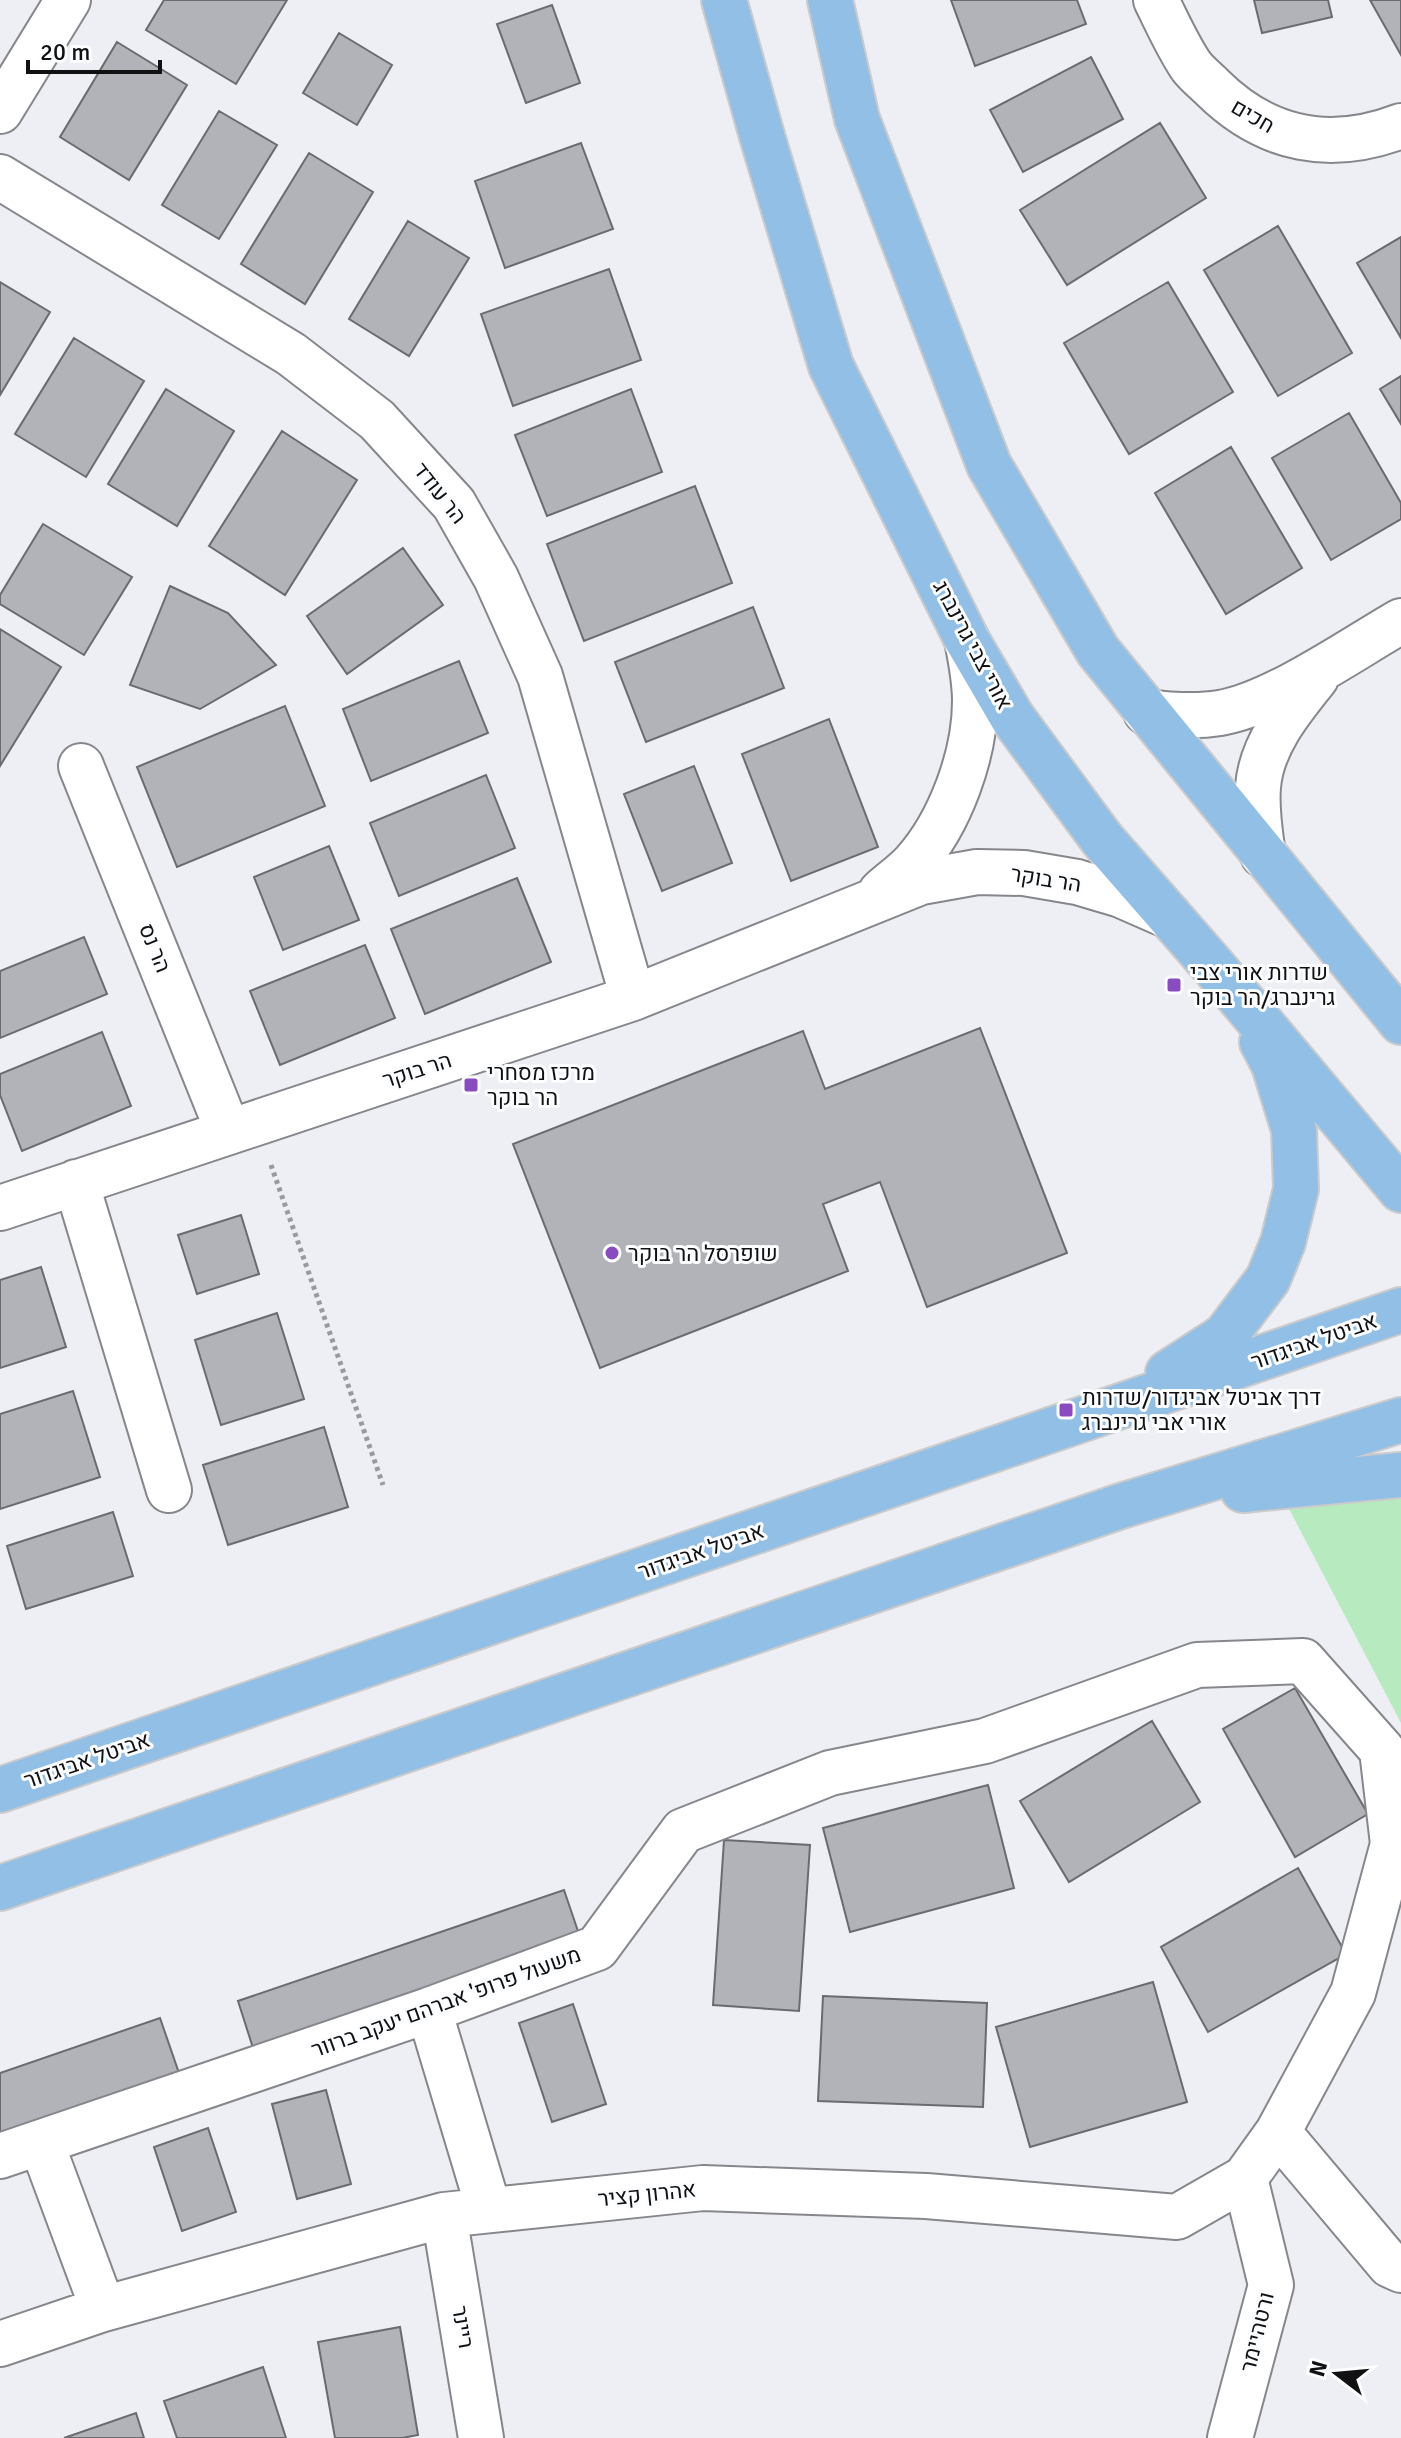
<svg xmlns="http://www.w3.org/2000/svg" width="1401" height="2438" font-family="Signika,Heebo,sans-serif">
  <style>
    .green { fill: #b7ebbf }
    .building { fill: #b2b3b8; stroke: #6a6b70; stroke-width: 2 }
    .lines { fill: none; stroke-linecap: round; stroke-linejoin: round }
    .minor-casing { stroke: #86878c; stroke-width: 48 }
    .major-casing { stroke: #cbcbcb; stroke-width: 48 }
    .path { stroke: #999a9f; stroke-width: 5; stroke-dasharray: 4 4; stroke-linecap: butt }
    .minor { stroke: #fff; stroke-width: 44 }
    .major { stroke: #92bfe5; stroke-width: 44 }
    .poi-dot { fill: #8b4bc0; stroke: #fcfdff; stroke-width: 3 }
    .labels { text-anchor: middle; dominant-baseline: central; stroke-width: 6; stroke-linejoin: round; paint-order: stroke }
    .street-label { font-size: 22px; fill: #111113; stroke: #fcfdff }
    .poi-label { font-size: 22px; fill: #111113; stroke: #fcfdff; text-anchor: start }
  </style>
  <rect width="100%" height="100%" fill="#eeeff5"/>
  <path class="green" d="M 1401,1475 L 1401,1723 L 1277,1486 Z"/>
  <path class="building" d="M 164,0 L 287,0 L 236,84 L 146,30 Z
    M 951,0 L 1077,0 L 1086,24 L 975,66 Z
    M 1254,0 L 1328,0 L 1332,17 L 1262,33 Z
    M 1370,0 L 1401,0 L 1401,55 Z
    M 552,5 L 580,83 L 526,103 L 497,24 Z
    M 339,33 L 392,65 L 357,125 L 303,93 Z
    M 117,42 L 187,85 L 129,180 L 60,137 Z
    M 1091,57 L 1123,119 L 1023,172 L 990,110 Z
    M 219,111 L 277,145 L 219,239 L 162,205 Z
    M 1160,123 L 1206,198 L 1067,285 L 1020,210 Z
    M 581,143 L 613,229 L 505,268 L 475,181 Z
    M 309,153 L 373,192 L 305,304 L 241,264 Z
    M 408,221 L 469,258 L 409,356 L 349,319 Z
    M 1278,226 L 1352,353 L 1278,396 L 1204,270 Z
    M 1401,237 L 1401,338 L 1357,263 Z
    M 609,269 L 641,360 L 513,406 L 481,314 Z
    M 0,282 L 50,312 L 0,395 Z
    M 1168,282 L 1233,392 L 1129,454 L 1064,343 Z
    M 74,338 L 144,381 L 86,477 L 15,434 Z
    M 1401,376 L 1401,424 L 1380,389 Z
    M 166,389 L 234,431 L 177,526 L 108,484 Z
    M 631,389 L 662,472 L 547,516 L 515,435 Z
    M 1349,413 L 1401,503 L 1401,519 L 1331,560 L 1272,458 Z
    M 282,431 L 357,480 L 285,595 L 209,546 Z
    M 1231,447 L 1302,568 L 1226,614 L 1155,493 Z
    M 695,486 L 732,583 L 584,641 L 547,544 Z
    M 43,524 L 132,577 L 84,655 L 0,604 L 0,595 Z
    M 403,548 L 443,605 L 347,674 L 307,616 Z
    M 170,586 L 228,613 L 276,665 L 200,709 L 130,685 Z
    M 753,607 L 784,688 L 646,742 L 615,662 Z
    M 0,629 L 61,667 L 0,766 Z
    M 459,661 L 488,733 L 371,781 L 343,709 Z
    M 285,706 L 325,806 L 177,867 L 137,767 Z
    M 829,719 L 878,847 L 791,881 L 742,754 Z
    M 694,766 L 732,863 L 662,891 L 624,794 Z
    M 486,775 L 515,848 L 399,896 L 370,823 Z
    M 329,846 L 359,920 L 283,950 L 254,877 Z
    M 517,878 L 551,962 L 425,1014 L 391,929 Z
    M 84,937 L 107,994 L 0,1038 L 0,971 Z
    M 365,945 L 395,1018 L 280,1065 L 250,991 Z
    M 980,1028 L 1067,1253 L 927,1307 L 880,1182 L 823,1204 L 848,1271 L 600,1368 L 513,1144 L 803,1031 L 825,1089 Z
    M 102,1032 L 131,1106 L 22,1151 L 0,1095 L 0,1074 Z
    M 241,1215 L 259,1274 L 197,1294 L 178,1235 Z
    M 41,1267 L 66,1347 L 0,1368 L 0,1280 Z
    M 277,1313 L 304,1399 L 221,1425 L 195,1340 Z
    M 73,1391 L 100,1477 L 0,1509 L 0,1414 Z
    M 324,1427 L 348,1507 L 228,1545 L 203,1465 Z
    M 113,1512 L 133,1576 L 26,1609 L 7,1546 Z
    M 1295,1688 L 1368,1814 L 1295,1857 L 1223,1729 Z
    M 1152,1721 L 1200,1802 L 1069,1882 L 1020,1801 Z
    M 988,1785 L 1014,1888 L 850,1932 L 823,1828 Z
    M 724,1840 L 810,1845 L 799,2011 L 713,2005 Z
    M 1298,1868 L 1346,1954 L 1208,2032 L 1161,1947 Z
    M 564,1890 L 580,1937 L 253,2048 L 238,2001 Z
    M 1153,1982 L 1187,2102 L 1030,2147 L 996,2027 Z
    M 823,1996 L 987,2003 L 983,2107 L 818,2101 Z
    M 573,2004 L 606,2104 L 552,2122 L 519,2023 Z
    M 160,2018 L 180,2076 L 0,2137 L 0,2073 Z
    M 326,2090 L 351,2184 L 297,2199 L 272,2104 Z
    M 208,2128 L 236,2212 L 182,2231 L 154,2147 Z
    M 400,2327 L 418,2435 L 402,2438 L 335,2438 L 318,2342 Z
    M 263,2367 L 286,2438 L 177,2438 L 164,2401 Z
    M 136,2413 L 144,2438 L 64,2438 Z"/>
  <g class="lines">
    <defs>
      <path id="minor" d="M 1156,0 C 1167,22 1177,45 1191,66 C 1197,74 1206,81 1213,88 C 1267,141 1331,153 1401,126
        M 0,111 L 68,0
        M 0,177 L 291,354 L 377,420 L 454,504 L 496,578 L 540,676 L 633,998
        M 1146,712 C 1171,715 1195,717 1220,713 C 1274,704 1352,649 1401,621
        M 81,766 L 228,1131
        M 1263,855 C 1260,833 1256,810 1258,787 C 1261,745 1291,709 1316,678
        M 881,892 C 892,882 905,873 914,863 C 950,823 975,755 975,701 C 975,680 971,660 967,640
        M 76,1182 L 169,1490
        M 0,1208 L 633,998 L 921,882 L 977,872 L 1024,873 L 1077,882 L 1121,895 L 1169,916
        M 429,2010 L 489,2210
        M 1278,2132 L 1390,2265 L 1401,2270
        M 41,2142 L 103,2309
        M 0,2156 L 429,2010 L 597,1948 L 683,1831 L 830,1773 L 985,1741 L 1197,1665 L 1303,1661 L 1382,1750 L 1393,1844 L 1353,1993 L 1278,2132 L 1245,2178 L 1177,2217 L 926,2196 L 703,2188 L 444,2215 L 103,2309 L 0,2344
        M 444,2215 L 481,2438
        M 1230,2438 L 1271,2285 L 1245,2178"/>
      <path id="major" d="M 724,0 L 762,136 L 831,366 L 967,640 L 1012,717 L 1102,839 L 1213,966 L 1401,1190
        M 830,0 L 857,119 L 989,465 L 1098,651 L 1401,1022
        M 1168,1373 L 1225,1336 L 1268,1279 L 1283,1242 L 1296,1189 L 1294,1130 L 1274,1065 L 1262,1042
        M 1243,1490 L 1401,1475
        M 0,1790 L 1401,1310
        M 0,1888 L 1121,1506 L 1401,1420"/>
    </defs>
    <use href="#minor" class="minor-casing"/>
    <use href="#major" class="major-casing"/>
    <path class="path" d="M 271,1165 L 383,1485"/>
    <use href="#minor" class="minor"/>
    <use href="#major" class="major"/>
  </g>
  <g class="poi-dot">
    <rect x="1166" y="977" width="16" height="16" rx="4"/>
    <rect x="463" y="1077" width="16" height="16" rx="4"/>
    <circle cx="612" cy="1253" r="8"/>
    <rect x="1058" y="1402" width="16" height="16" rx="4"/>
  </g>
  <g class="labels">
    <g class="street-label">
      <text transform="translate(1253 116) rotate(30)">חכים</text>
      <text transform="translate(440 493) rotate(52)">הר עודד</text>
      <text transform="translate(973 645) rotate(62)">אורי צבי גרינברג</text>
      <text transform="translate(1046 879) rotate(9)">הר בוקר</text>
      <text transform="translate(155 948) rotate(68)">הר נס</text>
      <text transform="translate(417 1070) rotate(-18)">הר בוקר</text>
      <text transform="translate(1314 1341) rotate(-19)">אביטל אביגדור</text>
      <text transform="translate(701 1551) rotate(-19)">אביטל אביגדור</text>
      <text transform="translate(87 1760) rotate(-19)">אביטל אביגדור</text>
      <text transform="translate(446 2002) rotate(-20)">משעול פרופ' אברהם יעקב ברוור</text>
      <text transform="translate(647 2194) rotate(-6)">אהרון קציר</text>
      <text transform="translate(463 2327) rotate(80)">ריינר</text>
      <text transform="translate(1257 2332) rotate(-76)">ורטהיימר</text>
    </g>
    <g class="poi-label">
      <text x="1190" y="972">שדרות אורי צבי<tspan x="1190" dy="25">גרינברג/הר בוקר</tspan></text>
      <text x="487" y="1072">מרכז מסחרי<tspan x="487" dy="25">הר בוקר</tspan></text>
      <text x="628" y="1253">שופרסל הר בוקר</text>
      <text x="1082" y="1397">דרך אביטל אביגדור/שדרות<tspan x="1082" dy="25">אורי אבי גרינברג</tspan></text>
    </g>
  </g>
  <g transform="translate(1337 2374) rotate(286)" stroke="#fcfdff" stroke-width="6" paint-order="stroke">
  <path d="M0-6L14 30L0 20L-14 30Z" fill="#111113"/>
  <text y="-12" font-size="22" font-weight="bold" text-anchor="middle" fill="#111113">N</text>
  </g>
  <path d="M28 60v12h132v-12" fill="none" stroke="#111113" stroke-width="4"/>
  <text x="40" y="60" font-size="24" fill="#111113" stroke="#fcfdff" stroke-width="6" paint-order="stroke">20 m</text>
</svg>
